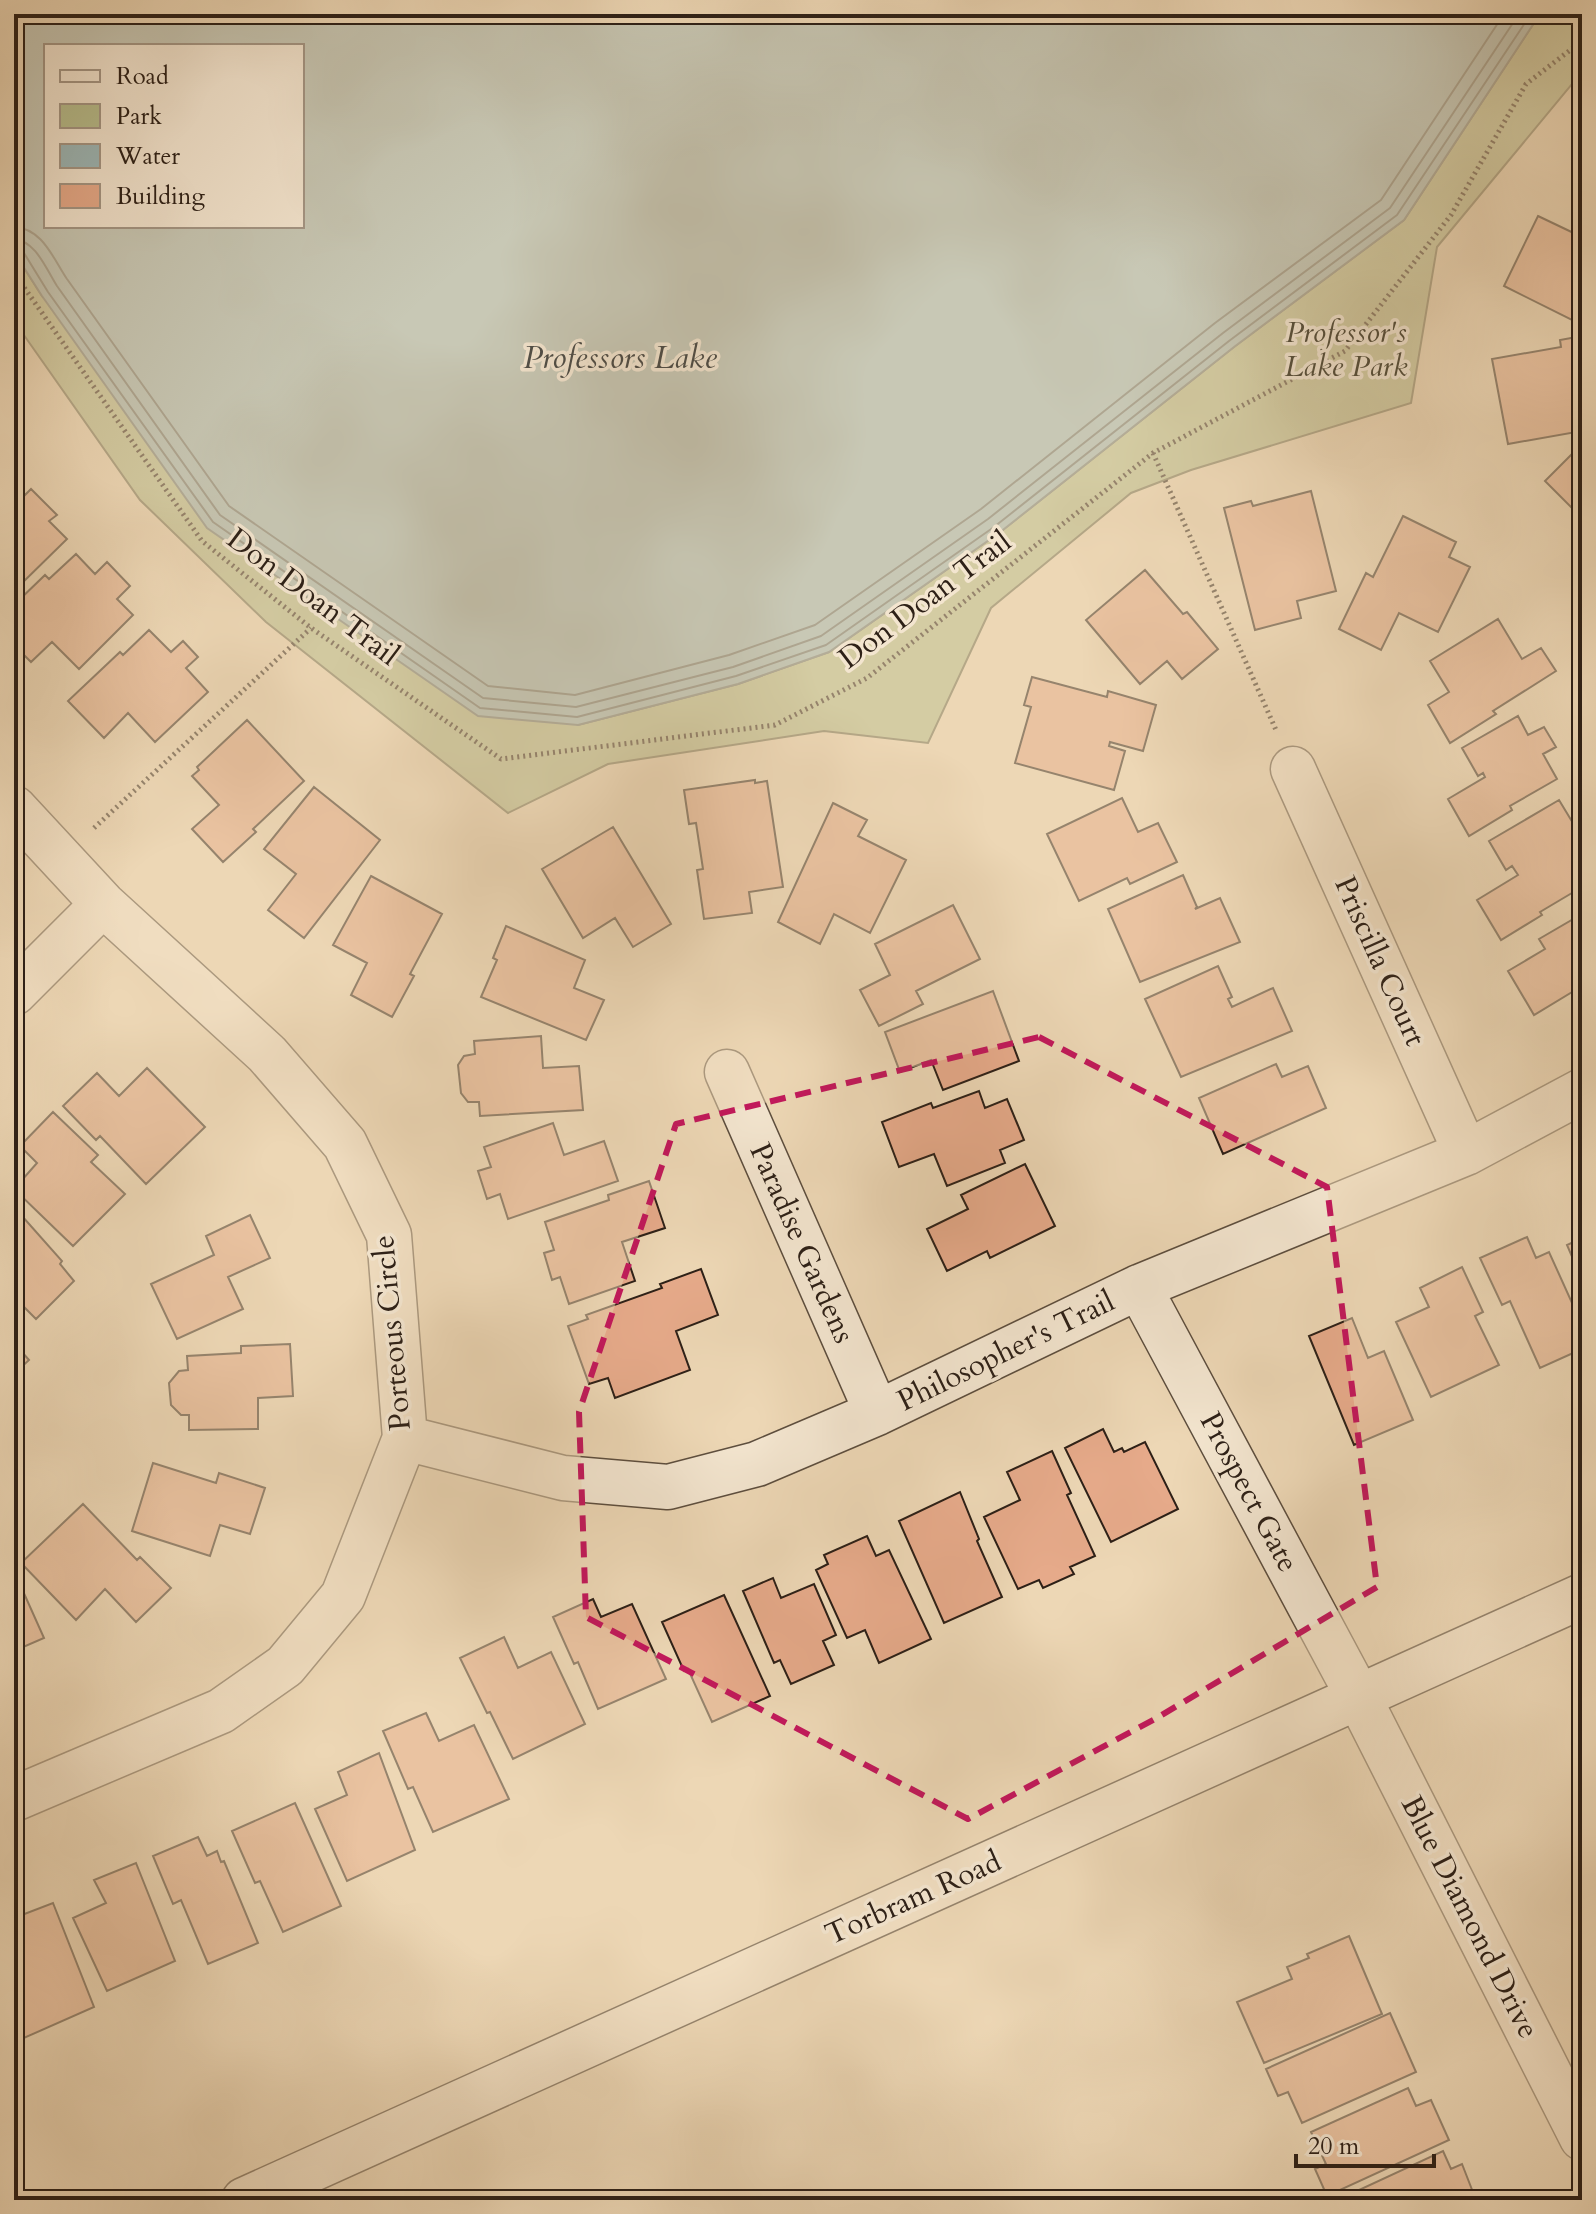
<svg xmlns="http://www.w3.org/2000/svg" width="1596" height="2214" font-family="Cardo,serif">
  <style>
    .green { fill: #b7be8e; stroke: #726f52; stroke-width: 2 }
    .water { fill: #9cb7b7; stroke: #707b77; stroke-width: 2; fill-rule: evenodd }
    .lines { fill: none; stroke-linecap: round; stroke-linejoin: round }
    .shore { stroke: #646c67; stroke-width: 2 }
    .building { fill: #e6aa8a; stroke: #2d2017; stroke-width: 2 }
    .street-casing { stroke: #5d4e3e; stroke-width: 47 }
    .secondary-casing { stroke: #2d2017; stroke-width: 47 }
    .path { stroke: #2d2017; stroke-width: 5; stroke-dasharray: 2 4; stroke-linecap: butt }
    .street { stroke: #f3e5cf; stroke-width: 44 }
    .secondary { stroke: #f3e5cf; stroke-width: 44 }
    .marked { fill: none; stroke: #c2185b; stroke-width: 6; stroke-dasharray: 16 10; stroke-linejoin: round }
    .labels { text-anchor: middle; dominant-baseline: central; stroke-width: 7; stroke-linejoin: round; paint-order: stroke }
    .park-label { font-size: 30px; font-style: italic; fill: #564f3b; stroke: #f3e5cf }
    .street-label { font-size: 30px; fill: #2d2017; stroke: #f3e5cf }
    .water-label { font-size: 32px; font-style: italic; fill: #4e4d47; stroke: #f3e5cf }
  </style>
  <rect width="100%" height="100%" fill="#edd7b5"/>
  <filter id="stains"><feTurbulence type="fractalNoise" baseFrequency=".0025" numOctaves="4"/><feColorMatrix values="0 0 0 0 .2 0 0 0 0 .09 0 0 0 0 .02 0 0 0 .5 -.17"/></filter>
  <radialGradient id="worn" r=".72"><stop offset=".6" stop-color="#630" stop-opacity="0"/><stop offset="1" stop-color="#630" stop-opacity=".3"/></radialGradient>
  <path class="green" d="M 1540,14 L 1582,14 L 1582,72 L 1437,247 L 1411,403 L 1191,470 L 1131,493 L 991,608 L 928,743 L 824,731 L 608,764 L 508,813 L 266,622 L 140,500 L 14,321 L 14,252 L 42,296 L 578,725 L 738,684 L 829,652 L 999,533 L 1234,347 L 1404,220 Z"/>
  <path class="water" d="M 14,14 L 1540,14 L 1404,220 L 1234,347 L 999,533 L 829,652 L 738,684 L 578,725 L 478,716 L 207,528 L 42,296 L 14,252 ZM 46,46 L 302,46 L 302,226 L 46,226 Z"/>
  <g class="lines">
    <path class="shore" d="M 14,227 C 42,228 53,258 67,279 L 229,506 L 488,686 L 575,695 L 729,655 L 815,625 L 981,509 L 1215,323 L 1381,200 L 1504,14
      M 14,239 C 36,241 46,269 57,286 L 220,515 L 483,698 L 576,707 L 733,667 L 821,636 L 988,519 L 1223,333 L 1390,208 L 1519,14
      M 14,249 L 24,253 L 48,292 L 213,522 L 480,708 L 577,717 L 736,676 L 826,645 L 994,527 L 1229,341 L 1397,215 L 1531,14"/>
  </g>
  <path class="building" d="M 1538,216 L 1582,237 L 1582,315 L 1578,323 L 1504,286 Z
    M 1582,336 L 1582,387 L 1573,389 L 1574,397 L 1578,397 L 1582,431 L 1508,444 L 1492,359 L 1561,347 L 1560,340 Z
    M 1582,444 L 1582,518 L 1545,481 Z
    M 14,484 L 25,495 L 31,489 L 57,515 L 49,521 L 67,539 L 16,589 L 14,588 Z
    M 1311,491 L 1336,591 L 1297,601 L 1301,618 L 1255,630 L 1224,508 L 1251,501 L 1253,506 Z
    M 1403,516 L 1456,542 L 1449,557 L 1470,567 L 1438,632 L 1399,613 L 1381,650 L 1339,629 L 1366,573 L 1373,577 Z
    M 76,554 L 95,574 L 107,562 L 130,586 L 117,599 L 133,615 L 79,669 L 52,642 L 31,662 L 14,645 L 14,605 L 45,575 L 49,579 Z
    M 1145,570 L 1183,614 L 1187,612 L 1218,649 L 1182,679 L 1167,661 L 1140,684 L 1086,620 Z
    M 1498,619 L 1522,659 L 1541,648 L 1556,671 L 1493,711 L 1496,714 L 1450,743 L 1428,705 L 1449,692 L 1430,661 Z
    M 149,630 L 171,652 L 183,641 L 198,657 L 186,668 L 208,692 L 155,742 L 128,713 L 104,738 L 68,701 L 120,652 L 123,655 Z
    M 1032,677 L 1107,697 L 1108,691 L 1156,705 L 1143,751 L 1110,742 L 1109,746 L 1125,751 L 1114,790 L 1015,763 L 1031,707 L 1024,705 Z
    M 1518,716 L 1528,735 L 1544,727 L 1556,747 L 1543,754 L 1557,779 L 1510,806 L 1512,810 L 1469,836 L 1448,799 L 1485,777 L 1483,773 L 1478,776 L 1462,748 Z
    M 247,720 L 304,781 L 253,829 L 256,832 L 223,862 L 192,829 L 219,805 L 192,776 L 199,770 L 197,767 Z
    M 755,780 L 755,783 L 767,781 L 783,887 L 749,892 L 752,913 L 704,919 L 697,870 L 703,869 L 696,823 L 689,824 L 684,790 Z
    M 314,787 L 380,840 L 304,938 L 268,910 L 296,874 L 264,849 Z
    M 1122,798 L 1138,832 L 1158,823 L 1177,862 L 1130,884 L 1127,878 L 1079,901 L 1047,834 Z
    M 1559,800 L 1582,838 L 1582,887 L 1540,912 L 1542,915 L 1501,940 L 1477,900 L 1518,875 L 1512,866 L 1506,870 L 1489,841 Z
    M 833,803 L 867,820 L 858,836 L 906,860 L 870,933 L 834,914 L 820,944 L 778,922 Z
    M 613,827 L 671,924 L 633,947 L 615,918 L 583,938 L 542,869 Z
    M 1183,875 L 1197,907 L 1195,909 L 1220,898 L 1240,942 L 1140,982 L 1108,909 Z
    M 371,876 L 442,914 L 410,974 L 414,976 L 392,1017 L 351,995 L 367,963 L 333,945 Z
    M 953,905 L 980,959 L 916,991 L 923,1004 L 879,1026 L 860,990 L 890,975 L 875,944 Z
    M 1582,914 L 1582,986 L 1534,1015 L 1508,971 L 1545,949 L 1539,939 Z
    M 506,926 L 585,960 L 574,988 L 604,1000 L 586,1040 L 481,997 L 497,960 L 493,958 Z
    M 1218,966 L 1232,997 L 1228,999 L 1232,1007 L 1273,988 L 1292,1031 L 1181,1077 L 1145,999 Z
    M 993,991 L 1019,1061 L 943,1090 L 931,1060 L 900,1072 L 885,1032 Z
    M 541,1036 L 543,1068 L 579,1066 L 583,1110 L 480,1116 L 479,1102 L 468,1102 L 461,1093 L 458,1065 L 464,1056 L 475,1054 L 474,1041 Z
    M 1276,1064 L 1282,1077 L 1308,1066 L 1326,1108 L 1223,1154 L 1199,1098 Z
    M 147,1068 L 205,1127 L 146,1184 L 100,1136 L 96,1140 L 63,1106 L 97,1073 L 119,1096 Z
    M 979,1091 L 985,1108 L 1007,1099 L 1024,1140 L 1000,1150 L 1005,1163 L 947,1186 L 934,1154 L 899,1167 L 882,1122 L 931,1103 L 933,1108 Z
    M 53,1112 L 98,1155 L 91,1162 L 125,1194 L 73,1246 L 14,1189 L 37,1163 L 20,1146 Z
    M 553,1123 L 564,1155 L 604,1141 L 618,1181 L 508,1219 L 500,1194 L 487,1199 L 478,1171 L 491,1167 L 484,1147 Z
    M 1025,1164 L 1055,1226 L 990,1258 L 987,1251 L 947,1271 L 927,1229 L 968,1209 L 961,1195 Z
    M 649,1181 L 665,1228 L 622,1242 L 635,1281 L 569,1304 L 560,1277 L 552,1280 L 544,1253 L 554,1250 L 545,1222 L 609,1200 L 608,1195 Z
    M 14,1207 L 62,1261 L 60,1264 L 74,1281 L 36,1319 L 19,1302 L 14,1307 Z
    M 250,1215 L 270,1258 L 228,1277 L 243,1309 L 177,1339 L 151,1284 L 214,1255 L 206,1236 Z
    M 1527,1237 L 1536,1258 L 1549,1252 L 1582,1325 L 1582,1349 L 1540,1368 L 1510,1301 L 1502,1305 L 1480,1258 Z
    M 1582,1238 L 1582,1280 L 1567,1245 Z
    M 1462,1267 L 1483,1312 L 1475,1316 L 1499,1365 L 1431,1397 L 1396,1322 L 1429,1307 L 1420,1288 Z
    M 701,1269 L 718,1315 L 676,1331 L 690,1370 L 615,1398 L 608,1378 L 589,1384 L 568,1326 L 588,1319 L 586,1315 L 662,1288 L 660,1284 Z
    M 1352,1318 L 1368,1358 L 1384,1351 L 1413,1420 L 1354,1445 L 1309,1336 Z
    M 14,1343 L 29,1360 L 14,1374 Z
    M 290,1344 L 293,1396 L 258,1398 L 258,1429 L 189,1430 L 189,1415 L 181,1415 L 171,1405 L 169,1383 L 179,1371 L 188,1370 L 187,1356 L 241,1353 L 241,1346 Z
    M 1103,1429 L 1114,1452 L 1122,1448 L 1124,1452 L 1145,1442 L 1178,1509 L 1111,1542 L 1065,1448 Z
    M 1052,1451 L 1071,1493 L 1067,1495 L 1095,1556 L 1070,1567 L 1074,1574 L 1043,1588 L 1039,1580 L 1018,1589 L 984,1517 L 1020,1500 L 1007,1472 Z
    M 153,1463 L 216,1483 L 219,1473 L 265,1488 L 250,1534 L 220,1525 L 210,1556 L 132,1531 Z
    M 960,1492 L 979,1539 L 977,1541 L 1002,1597 L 944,1623 L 899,1521 Z
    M 83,1504 L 137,1560 L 140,1557 L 171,1588 L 136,1622 L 105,1589 L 76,1620 L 21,1563 Z
    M 867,1536 L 876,1556 L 889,1550 L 931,1639 L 879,1663 L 865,1630 L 847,1638 L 816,1570 L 828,1564 L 824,1555 Z
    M 14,1571 L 44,1638 L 14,1651 Z
    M 773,1578 L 781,1598 L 814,1584 L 836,1635 L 823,1641 L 834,1665 L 791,1684 L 780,1660 L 774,1663 L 743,1591 Z
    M 724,1595 L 770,1696 L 712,1722 L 688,1669 L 684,1671 L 662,1622 Z
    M 593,1599 L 601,1617 L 632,1604 L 666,1679 L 598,1709 L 578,1662 L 574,1664 L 553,1617 Z
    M 504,1637 L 518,1668 L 551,1652 L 585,1724 L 513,1759 L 490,1712 L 487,1713 L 460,1658 Z
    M 426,1713 L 439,1741 L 474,1725 L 509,1799 L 433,1832 L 413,1787 L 408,1789 L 383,1731 Z
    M 379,1753 L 415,1850 L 347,1881 L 315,1809 L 347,1795 L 338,1772 Z
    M 295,1803 L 341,1906 L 283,1932 L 260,1881 L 255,1883 L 232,1831 Z
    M 198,1837 L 207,1856 L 217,1851 L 221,1862 L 224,1861 L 258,1943 L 208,1964 L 181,1900 L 173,1904 L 153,1856 Z
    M 136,1863 L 175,1961 L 107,1991 L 73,1918 L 106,1903 L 94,1880 Z
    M 53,1903 L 94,2007 L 17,2041 L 14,2034 L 14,1953 L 21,1949 L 14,1934 L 14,1918 Z
    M 1349,1936 L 1382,2014 L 1264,2063 L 1237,2002 L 1292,1979 L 1287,1967 L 1309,1958 L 1307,1954 Z
    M 1390,2013 L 1416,2072 L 1302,2123 L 1288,2092 L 1278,2096 L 1266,2069 Z
    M 1408,2088 L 1416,2106 L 1431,2100 L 1449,2140 L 1327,2196 L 1315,2169 L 1326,2164 L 1311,2132 Z
    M 1443,2151 L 1451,2169 L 1462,2164 L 1476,2200 L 1363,2200 L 1359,2190 Z"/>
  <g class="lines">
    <defs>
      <path id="street" d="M 1293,769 L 1466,1153
        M 14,808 L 103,904 L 267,1054 L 345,1144 L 389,1235 L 405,1438 L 343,1596 L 285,1666 L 221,1711 L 14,1799
        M 14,993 L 103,904
        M 727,1072 L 877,1413
        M 1139,1287 L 1358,1696 L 1582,2138
        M 405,1438 L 563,1478 L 668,1487 L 757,1464 L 877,1413 L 1139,1287 L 1466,1153 L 1582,1091"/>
      <path id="secondary" d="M 244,2200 L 1582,1596"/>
    </defs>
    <use href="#street" class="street-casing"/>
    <use href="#secondary" class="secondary-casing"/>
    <path class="path" d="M 14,273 L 202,541 L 311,628 L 501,759 L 775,725 L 867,678 L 1153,453 L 1345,351 L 1451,215 L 1526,84 L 1582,41
      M 1153,453 L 1276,730
      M 94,828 L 311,628"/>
    <use href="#street" class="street"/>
    <use href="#secondary" class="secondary"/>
  </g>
  <path d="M0 0H1596V2214H0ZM 1039,1037 L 1327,1187 L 1377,1587 L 1155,1719 L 968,1819 L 586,1617 L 579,1412 L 676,1124 Z" fill="#edd7b5" fill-opacity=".55" fill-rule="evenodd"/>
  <path class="marked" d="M 1039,1037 L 1327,1187 L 1377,1587 L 1155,1719 L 968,1819 L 586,1617 L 579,1412 L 676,1124 Z"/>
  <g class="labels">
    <g class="park-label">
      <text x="1346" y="332">Professor's<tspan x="1346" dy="34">Lake Park</tspan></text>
    </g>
    <g class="street-label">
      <text transform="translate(313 597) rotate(37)">Don Doan Trail</text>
      <text transform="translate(925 600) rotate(-37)">Don Doan Trail</text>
      <text transform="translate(1380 961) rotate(66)">Priscilla Court</text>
      <text transform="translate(802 1243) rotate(66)">Paradise Gardens</text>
      <text transform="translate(392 1333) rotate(-95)">Porteous Circle</text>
      <text transform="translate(1006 1351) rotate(-26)">Philosopher's Trail</text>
      <text transform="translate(1249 1492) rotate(62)">Prospect Gate</text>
      <text transform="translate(913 1898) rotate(-24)">Torbram Road</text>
      <text transform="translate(1470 1917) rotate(63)">Blue Diamond Drive</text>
    </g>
    <g class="water-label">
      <text x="620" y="358">Professors Lake</text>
    </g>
  </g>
  <rect width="1596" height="2214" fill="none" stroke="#edd7b5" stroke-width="48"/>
  <rect x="16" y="16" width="1564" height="2182" fill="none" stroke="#2d2017" stroke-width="4"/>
  <rect x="24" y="24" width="1548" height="2166" fill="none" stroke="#2d2017" stroke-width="2"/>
  <rect x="44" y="44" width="260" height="184" fill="#f3e5cf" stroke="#a49685" stroke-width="2"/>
  <rect x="60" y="70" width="40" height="12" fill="#f3e5cf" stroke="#a49685" stroke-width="2"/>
  <text x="116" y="84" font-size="24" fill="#2d2017">Road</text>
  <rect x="60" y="104" width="40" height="24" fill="#b7be8e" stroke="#a49685" stroke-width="2"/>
  <text x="116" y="124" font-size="24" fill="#2d2017">Park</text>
  <rect x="60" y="144" width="40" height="24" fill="#9cb7b7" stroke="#a49685" stroke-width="2"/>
  <text x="116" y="164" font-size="24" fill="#2d2017">Water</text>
  <rect x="60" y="184" width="40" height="24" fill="#e6aa8a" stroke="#a49685" stroke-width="2"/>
  <text x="116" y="204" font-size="24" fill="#2d2017">Building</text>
  <path d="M1296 2154v12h138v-12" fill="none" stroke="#2d2017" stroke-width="4"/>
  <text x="1308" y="2154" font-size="24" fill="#2d2017" stroke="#f3e5cf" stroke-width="6" paint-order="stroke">20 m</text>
  <rect width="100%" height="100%" filter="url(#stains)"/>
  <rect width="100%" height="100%" fill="url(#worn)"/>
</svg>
